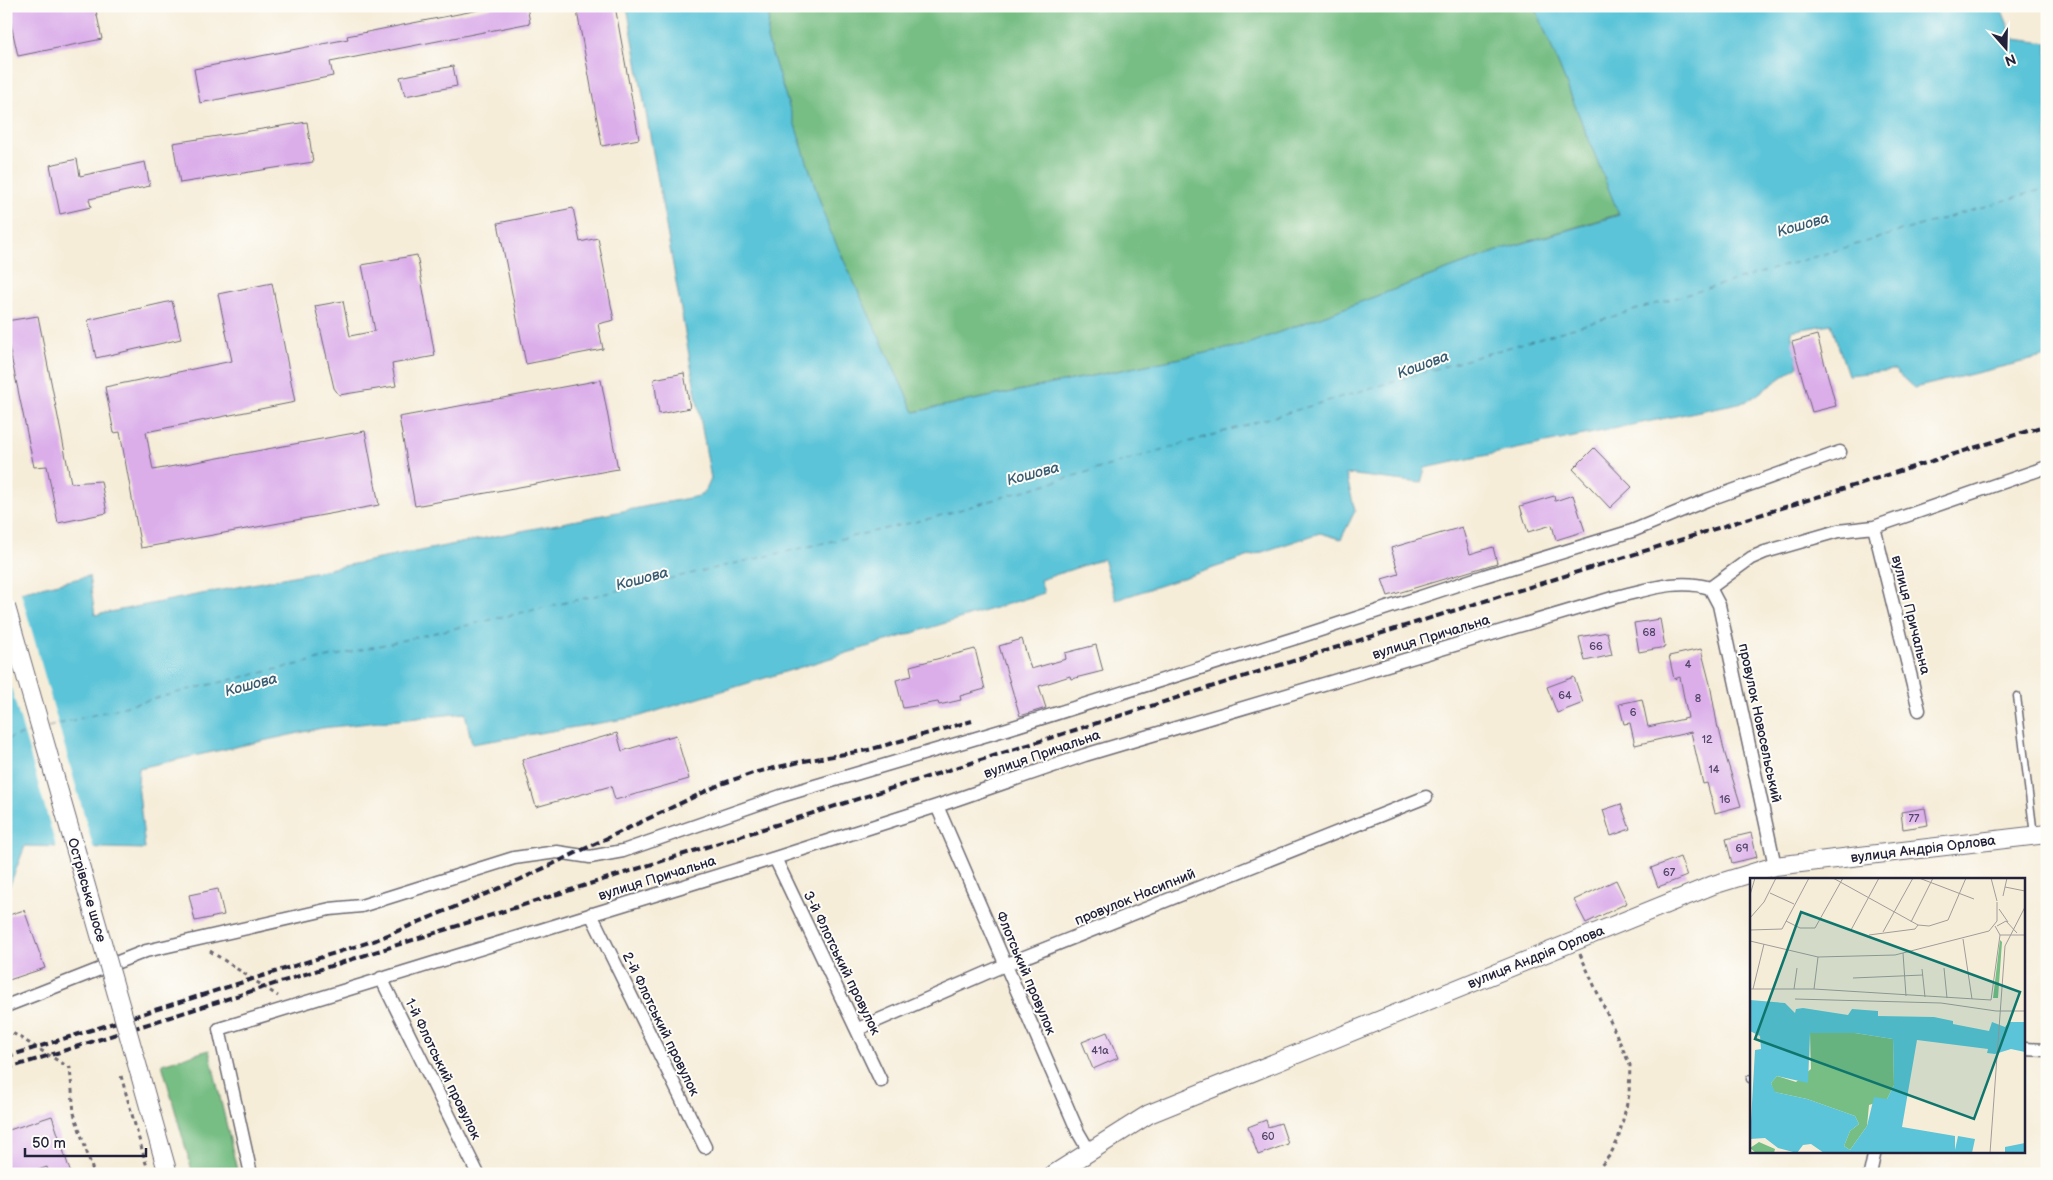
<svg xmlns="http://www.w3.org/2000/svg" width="2053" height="1180" font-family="'Balsamiq Sans',sans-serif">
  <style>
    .forest { fill: #77be84; stroke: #4c7060 }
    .water { fill: #5bc4d8; stroke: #3e738a }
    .pier { fill: #f6edd9 }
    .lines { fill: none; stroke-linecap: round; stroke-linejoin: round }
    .ferry { stroke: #365b72; stroke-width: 1; stroke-dasharray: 6 5; stroke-linecap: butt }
    .building { fill: #dbaeea }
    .lane-casing { stroke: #6c6972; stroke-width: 9 }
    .street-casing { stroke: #6c6972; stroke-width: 15 }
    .secondary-casing { stroke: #6c6972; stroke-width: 20 }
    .path { stroke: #6c6972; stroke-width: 3; stroke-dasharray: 4 4; stroke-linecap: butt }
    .lane { stroke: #fff; stroke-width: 6 }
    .street { stroke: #fff; stroke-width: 12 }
    .secondary { stroke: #fff; stroke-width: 18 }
    .rail { stroke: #22223b; stroke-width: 4; stroke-dasharray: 8 4; stroke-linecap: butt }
    .secondary-bridge-casing { stroke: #6c6972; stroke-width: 20; stroke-linecap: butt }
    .secondary-bridge { stroke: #fff; stroke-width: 18 }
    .labels { text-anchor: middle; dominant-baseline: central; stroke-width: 4; stroke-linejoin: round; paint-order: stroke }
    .number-label { font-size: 11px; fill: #504567 }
    .street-label { font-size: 14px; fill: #22223b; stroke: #fdfcf7 }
    .water-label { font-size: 15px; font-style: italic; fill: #365b72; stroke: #fdfcf7 }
    .inset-river { fill: none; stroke: #5bc4d8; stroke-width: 2.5 }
    .inset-road { fill: none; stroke: #a19c9a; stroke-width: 1 }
    .view { fill: #0f766e; fill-opacity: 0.15; stroke: #0f766e; stroke-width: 2.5 }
    .inset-edge { fill: none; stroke: #22223b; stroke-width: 2.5 }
  </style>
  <rect width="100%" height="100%" fill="#fdfcf7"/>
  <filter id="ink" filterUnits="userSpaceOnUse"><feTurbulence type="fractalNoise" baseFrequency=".02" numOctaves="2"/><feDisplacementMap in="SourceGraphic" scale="10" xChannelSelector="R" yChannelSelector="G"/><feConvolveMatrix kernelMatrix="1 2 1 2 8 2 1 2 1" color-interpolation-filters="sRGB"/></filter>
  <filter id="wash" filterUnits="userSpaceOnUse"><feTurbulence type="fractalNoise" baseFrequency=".0096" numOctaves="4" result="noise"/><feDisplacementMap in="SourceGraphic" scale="20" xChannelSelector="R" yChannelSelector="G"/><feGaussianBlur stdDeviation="1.12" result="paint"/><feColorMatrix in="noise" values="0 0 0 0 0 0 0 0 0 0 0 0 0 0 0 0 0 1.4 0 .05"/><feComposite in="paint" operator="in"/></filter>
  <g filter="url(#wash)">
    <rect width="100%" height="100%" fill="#f6edd9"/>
    <path class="forest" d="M 770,6 L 1535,6 L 1619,214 L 1503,249 L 1245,345 L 914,412 L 828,227 L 767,39 Z
      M 209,1050 L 238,1174 L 193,1174 L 162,1064 Z"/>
    <path class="water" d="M 627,6 L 770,6 L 767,39 L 828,226 L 914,412 L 1245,345 L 1503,249 L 1619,215 L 1535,6 L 2000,6 L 2014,39 L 2047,43 L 2047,356 L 1914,388 L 1894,370 L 1848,375 L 1831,324 L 1791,331 L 1798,366 L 1748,401 L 1425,468 L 1421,483 L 1346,474 L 1355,511 L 1341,539 L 1320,533 L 1116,600 L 1103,559 L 1040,580 L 1044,593 L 637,717 L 472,744 L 465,713 L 322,728 L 139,768 L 138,784 L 145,849 L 25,846 L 6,895 L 6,599 L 20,592 L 89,576 L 95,615 L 699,496 L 706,490 L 711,479 Z"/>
    <path class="pier" d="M 20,589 L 94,850 L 57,850 L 6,670 L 6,596 Z"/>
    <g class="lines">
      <path class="ferry" d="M 48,727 L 187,690 L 932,518 L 2047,188
        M 6,739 L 32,732"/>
    </g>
    <g id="blocks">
      <path class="building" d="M 7,6 L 95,6 L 102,39 L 18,56 Z
        M 499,6 L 527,6 L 530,23 L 330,62 L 333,76 L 200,103 L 194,69 L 348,39 L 347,36 Z
        M 576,6 L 615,6 L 639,139 L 602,146 Z
        M 453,66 L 457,86 L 405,96 L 400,77 Z
        M 307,122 L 313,162 L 180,183 L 173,143 Z
        M 77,159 L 80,176 L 145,162 L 150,186 L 89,199 L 91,207 L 60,214 L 50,165 Z
        M 573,208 L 580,242 L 598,238 L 614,320 L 598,324 L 603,349 L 526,364 L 498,223 Z
        M 417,255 L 435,356 L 392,364 L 396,386 L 339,395 L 334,388 L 315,306 L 343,301 L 350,336 L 375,331 L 362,265 Z
        M 272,283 L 295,402 L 146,432 L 153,470 L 365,431 L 379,505 L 141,548 L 120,432 L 114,433 L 105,387 L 232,361 L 218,294 Z
        M 172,301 L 181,339 L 96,358 L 88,320 Z
        M 38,316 L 71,483 L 101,481 L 107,513 L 58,523 L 47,466 L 34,467 L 6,332 L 6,321 Z
        M 1817,335 L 1836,406 L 1812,412 L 1792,342 Z
        M 684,373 L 690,408 L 659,414 L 654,379 Z
        M 601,380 L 618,469 L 415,506 L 399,417 Z
        M 1594,448 L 1632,487 L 1610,508 L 1573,469 Z
        M 1573,495 L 1585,531 L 1556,540 L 1552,525 L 1528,532 L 1520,506 L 1554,496 L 1555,501 Z
        M 1462,527 L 1470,554 L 1493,547 L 1497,563 L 1388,596 L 1382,579 L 1399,574 L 1391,548 Z
        M 1660,619 L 1665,647 L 1639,652 L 1634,623 Z
        M 1607,632 L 1612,655 L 1585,661 L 1579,637 Z
        M 1022,639 L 1031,669 L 1066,659 L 1065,653 L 1096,645 L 1103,671 L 1071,679 L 1070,676 L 1039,686 L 1046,708 L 1020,716 L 999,646 Z
        M 975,649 L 985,689 L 960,696 L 961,700 L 939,705 L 938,702 L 903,708 L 896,680 L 912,676 L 910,666 Z
        M 1701,649 L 1710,684 L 1718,729 L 1719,729 L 1725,754 L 1741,806 L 1715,813 L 1707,783 L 1703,784 L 1691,732 L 1635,745 L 1630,723 L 1624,724 L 1619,704 L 1642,699 L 1648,727 L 1688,718 L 1680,677 L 1674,679 L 1669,656 Z
        M 1574,677 L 1583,703 L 1557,713 L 1547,687 Z
        M 617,733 L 622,751 L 676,735 L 689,779 L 615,800 L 611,786 L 536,807 L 522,760 Z
        M 1621,804 L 1630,829 L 1611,836 L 1603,810 Z
        M 1925,808 L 1928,825 L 1903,829 L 1901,812 Z
        M 1751,833 L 1757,857 L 1732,863 L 1726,839 Z
        M 1680,857 L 1687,876 L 1658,887 L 1651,868 Z
        M 1616,880 L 1627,903 L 1586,923 L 1574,900 Z
        M 218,889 L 224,915 L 195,921 L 189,895 Z
        M 24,910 L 45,968 L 6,981 L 6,916 Z
        M 1107,1032 L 1118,1058 L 1093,1069 L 1082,1042 Z
        M 52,1116 L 71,1174 L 49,1174 L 47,1167 L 27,1174 L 6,1174 L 6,1131 Z
        M 1266,1120 L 1268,1127 L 1281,1123 L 1288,1144 L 1258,1155 L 1248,1127 Z"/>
    </g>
  </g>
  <g filter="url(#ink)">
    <use href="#blocks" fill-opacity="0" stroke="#6c6972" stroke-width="1"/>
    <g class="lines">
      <defs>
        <path id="lane" d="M 2017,696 L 2034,835
          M 1750,1079 L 1752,1079"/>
        <path id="street" d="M 1874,527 L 1919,710
          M 1710,588 L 1719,605 L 1775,866
          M 937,806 L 1078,1132 L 1089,1151
          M 775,858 L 881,1081
          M 591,914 L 705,1147
          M 381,978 L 478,1174
          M 6,1006 L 146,951 L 330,909 L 361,906 L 514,858 L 557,852 L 590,857 L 623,851 L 781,796 L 1007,729 L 1302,636 L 1484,576 L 1632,531 L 1707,500 L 1840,452
          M 858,1029 L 1007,964 L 1426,797
          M 2024,1049 L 2047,1050
          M 251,1174 L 219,1029 L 775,858 L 937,806 L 1085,755 L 1616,597 C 1647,590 1678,578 1710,588 L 1751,558 L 1765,552 L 1838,531 L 1874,527 L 2047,467
          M 1870,1174 L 1875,1151"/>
        <path id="secondary" d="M 139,1071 L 168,1174
          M 1054,1174 L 1149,1114 L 1713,885 L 1775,866 L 2047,834"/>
      </defs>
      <use href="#lane" class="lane-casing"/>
      <use href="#street" class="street-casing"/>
      <use href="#secondary" class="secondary-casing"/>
      <path class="path" d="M 210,951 L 278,996
        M 1580,954 L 1630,1065 L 1629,1095 L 1618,1140 L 1610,1155 L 1594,1174
        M 6,1029 L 70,1068 L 74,1113 L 94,1174
        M 121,1076 L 149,1174"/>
      <use href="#lane" class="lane"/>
      <use href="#street" class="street"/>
      <use href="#secondary" class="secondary"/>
      <path class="rail" d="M 6,1057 L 376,940 L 519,880 L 721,784 L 753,773 L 804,761 L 868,750 L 972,721
        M 6,1069 L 1277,666 L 2047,425"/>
      <defs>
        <path id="secondary-bridge" d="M 6,607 L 139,1071"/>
      </defs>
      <use href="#secondary-bridge" class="secondary-bridge-casing"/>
      <use href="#secondary-bridge" class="secondary-bridge"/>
    </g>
  </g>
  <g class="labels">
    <g class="number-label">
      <text x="1649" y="632">68</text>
      <text x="1596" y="646">66</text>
      <text x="1688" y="664">4</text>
      <text x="1565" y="695">64</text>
      <text x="1698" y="698">8</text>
      <text x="1633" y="712">6</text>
      <text x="1707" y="739">12</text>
      <text x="1714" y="769">14</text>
      <text x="1725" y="799">16</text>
      <text x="1914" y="818">77</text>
      <text x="1742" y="848">69</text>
      <text x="1669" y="872">67</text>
      <text x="1100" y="1050">41а</text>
      <text x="1268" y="1136">60</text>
    </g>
    <g class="street-label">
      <text transform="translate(1911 615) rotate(76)">вулиця Причальна</text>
      <text transform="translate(1431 637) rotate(-17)">вулиця Причальна</text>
      <text transform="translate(1760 723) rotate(78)">провулок Новосельський</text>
      <text transform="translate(1042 754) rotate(-19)">вулиця Причальна</text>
      <text transform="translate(1923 849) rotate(-7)">вулиця Андрія Орлова</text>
      <text transform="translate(657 878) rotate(-17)">вулиця Причальна</text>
      <text transform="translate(87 890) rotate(74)">Острівське шосе</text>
      <text transform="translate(1135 897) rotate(-22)">провулок Насипний</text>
      <text transform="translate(1536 957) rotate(-22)">вулиця Андрія Орлова</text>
      <text transform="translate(842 963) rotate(64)">3-й Флотський провулок</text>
      <text transform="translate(1026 973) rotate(67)">Флотський провулок</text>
      <text transform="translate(661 1024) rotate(64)">2-й Флотський провулок</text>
      <text transform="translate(443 1069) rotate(64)">1-й Флотський провулок</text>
    </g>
    <g class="water-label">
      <text transform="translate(1803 225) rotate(-16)">Кошова</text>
      <text transform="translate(1423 365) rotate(-20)">Кошова</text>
      <text transform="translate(1033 474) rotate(-15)">Кошова</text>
      <text transform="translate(642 579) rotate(-15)">Кошова</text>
      <text transform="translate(251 685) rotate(-15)">Кошова</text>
    </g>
  </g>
  <g transform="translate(1750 878)">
    <rect width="275" height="275" fill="#f6edd9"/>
    <path d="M 250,62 L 252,64 L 248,120 L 243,120 ZM 60,155 L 105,155 L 143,161 L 144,207 L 137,221 L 119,227 L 117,248 L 100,272 L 94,268 L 100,253 L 109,246 L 105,238 L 57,221 L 24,214 L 21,205 L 27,198 L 46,204 L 61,191 ZM 9,264 L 25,271 L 24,275 L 6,275 L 0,270 Z" fill="#77be84"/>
    <path d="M 0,122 L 35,125 L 45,135 L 46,131 L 53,130 L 98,137 L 102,131 L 128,133 L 128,138 L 184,139 L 203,143 L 203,146 L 239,153 L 242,144 L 255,149 L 259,144 L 275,144 L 275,174 L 261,171 L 245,176 L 237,175 L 238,171 L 167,162 L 152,249 L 205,258 L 205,272 L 208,258 L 225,261 L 222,275 L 74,275 L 61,266 L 53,267 L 47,275 L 28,270 L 15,260 L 0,261 L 5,172 L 11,171 L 10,158 L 0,153 ZM 60,155 L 105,155 L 143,161 L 144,207 L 137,221 L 124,219 L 117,248 L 100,272 L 94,268 L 100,253 L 109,246 L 105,238 L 57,221 L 25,214 L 21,205 L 27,198 L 58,205 ZM 275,265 L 275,275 L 255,275 L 255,269 Z" fill="#5bc4d8" fill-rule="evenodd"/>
    <path class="inset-river" d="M 0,140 L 145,149 L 275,163"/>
    <path class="inset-road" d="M 83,0 L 168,47M 169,0 L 224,21M 241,0 L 247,23M 255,9 L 275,13M 20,15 L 44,26M 0,17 L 5,0M 253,18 L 257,0M 249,31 L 258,44M 0,40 L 14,24 L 26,0M 36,43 L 50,50 L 65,50 L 93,0M 161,44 L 183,0M 245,48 L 250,57 L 275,57M 247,48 L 256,43 L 267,55M 0,52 L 32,51 L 59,0M 101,52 L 129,0M 133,54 L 163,0M 119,57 L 165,51 L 168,47 L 179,48 L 198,42 L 216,0M 213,61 L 222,121M 0,63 L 68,79 L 145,77 L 239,53 L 247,43 L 247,24M 153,75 L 156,118M 194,90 L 197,120M 172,91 L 175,119M 103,100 L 173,97M 0,111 L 64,111 L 241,122 L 250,57M 3,111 L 14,66M 44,111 L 47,90M 64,111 L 68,79M 45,121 L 191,125 L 246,133 L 275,133M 240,275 L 255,68 L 275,29"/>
    <path class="view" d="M 51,34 L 270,114 L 224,241 L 5,161 Z"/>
    <rect width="275" height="275" class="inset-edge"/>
  </g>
  <rect width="2053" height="1180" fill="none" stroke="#fdfcf7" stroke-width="25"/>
  <g transform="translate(2006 48) rotate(160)" stroke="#fdfcf7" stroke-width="4" paint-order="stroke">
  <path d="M0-4L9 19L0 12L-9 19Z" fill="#22223b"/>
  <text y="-8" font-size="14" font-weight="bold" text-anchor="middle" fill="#22223b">N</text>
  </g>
  <path d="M25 1148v8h121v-8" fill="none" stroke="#22223b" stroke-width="2.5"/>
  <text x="32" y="1148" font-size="15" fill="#22223b" stroke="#fdfcf7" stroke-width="4" paint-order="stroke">50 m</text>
</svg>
